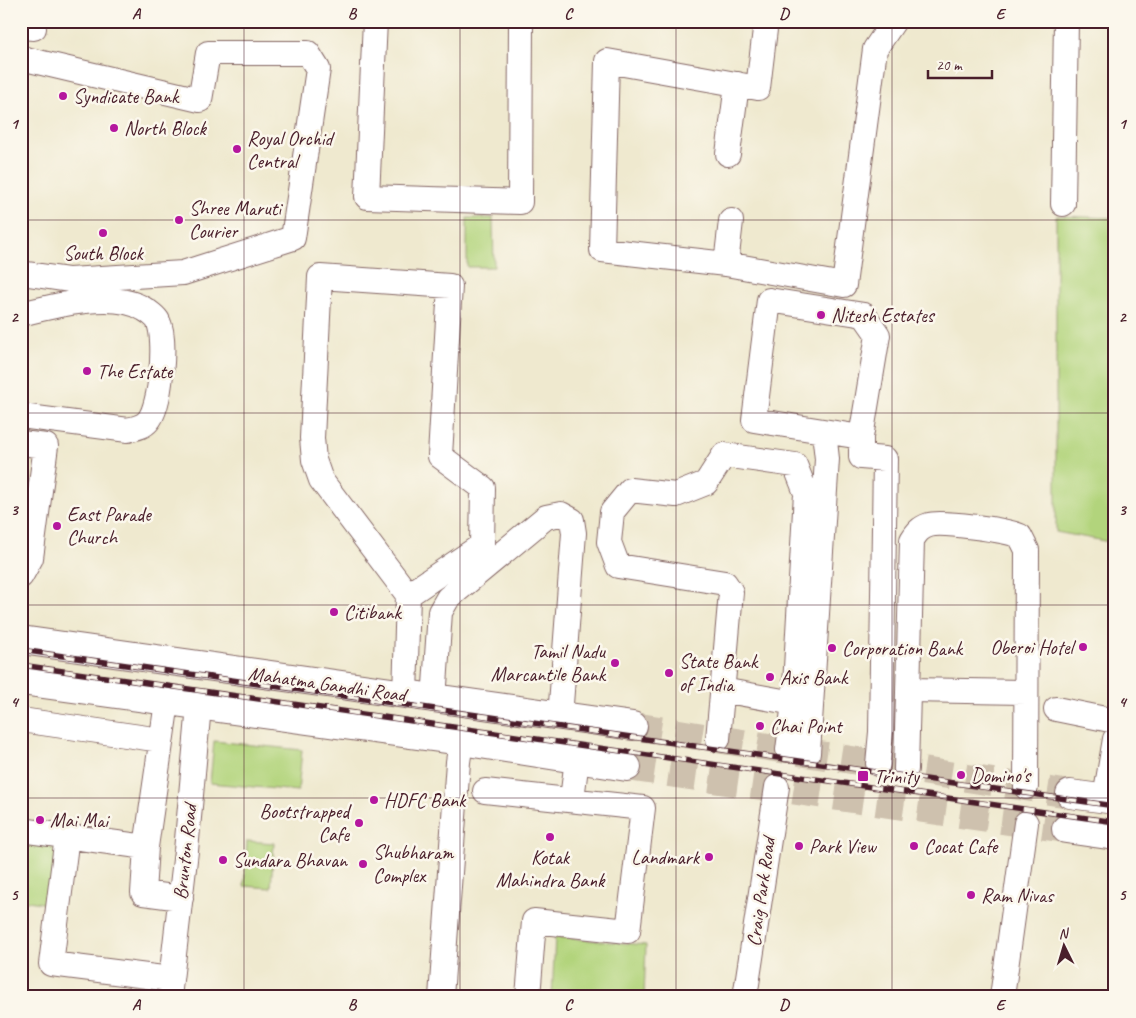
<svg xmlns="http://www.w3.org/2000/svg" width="1136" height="1018" font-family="Caveat,sans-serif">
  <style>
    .green { fill: #b2d47c; stroke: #7e7a54 }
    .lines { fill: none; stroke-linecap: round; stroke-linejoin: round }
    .major-tunnel { stroke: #cec1ae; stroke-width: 28; stroke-dasharray: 28 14; stroke-linecap: butt }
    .minor-casing { stroke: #846664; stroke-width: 26 }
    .major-casing { stroke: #846664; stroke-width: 30 }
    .minor { stroke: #fff; stroke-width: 24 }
    .major { stroke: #fff; stroke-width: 28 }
    .rail-casing { stroke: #4a1f2b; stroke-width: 5.5 }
    .rail { stroke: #fbf7ec; stroke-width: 4; stroke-dasharray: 11; stroke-linecap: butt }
    .grid { fill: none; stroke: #4a1f2b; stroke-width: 1; stroke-opacity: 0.55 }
    .poi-dot { fill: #b5179e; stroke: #fbf7ec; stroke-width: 2 }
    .labels { text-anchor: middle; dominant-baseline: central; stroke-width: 5; stroke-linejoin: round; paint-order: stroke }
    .poi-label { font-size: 20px; fill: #4a1f2b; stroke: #fbf7ec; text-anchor: start }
    .street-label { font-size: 20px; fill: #4a1f2b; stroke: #fbf7ec }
    .neatline { fill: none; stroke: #4a1f2b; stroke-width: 2 }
    .grid-label { font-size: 16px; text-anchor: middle; font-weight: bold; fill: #4a1f2b }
  </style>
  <rect width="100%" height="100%" fill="#fbf7ec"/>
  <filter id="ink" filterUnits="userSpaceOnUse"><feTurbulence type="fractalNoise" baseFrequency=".02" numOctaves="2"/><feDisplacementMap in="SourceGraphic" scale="10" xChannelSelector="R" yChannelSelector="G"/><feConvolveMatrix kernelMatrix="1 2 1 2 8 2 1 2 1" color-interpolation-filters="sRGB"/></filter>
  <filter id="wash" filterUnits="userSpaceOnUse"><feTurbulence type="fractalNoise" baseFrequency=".0096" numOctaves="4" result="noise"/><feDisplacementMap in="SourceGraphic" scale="20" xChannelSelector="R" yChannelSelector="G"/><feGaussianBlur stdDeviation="1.12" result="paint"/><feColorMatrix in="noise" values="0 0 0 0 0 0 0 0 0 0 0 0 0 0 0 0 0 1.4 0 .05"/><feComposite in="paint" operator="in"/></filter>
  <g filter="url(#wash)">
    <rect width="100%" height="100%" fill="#efe9cf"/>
    <path class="green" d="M 1056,216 L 1115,218 L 1115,543 L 1056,532 Z
      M 467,218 L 493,218 L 494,267 L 467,267 Z
      M 214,741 L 302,750 L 298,791 L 210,783 Z
      M 21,836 L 63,842 L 55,905 L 21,900 Z
      M 247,841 L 274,843 L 271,888 L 244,886 Z
      M 555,937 L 646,945 L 644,997 L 552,997 Z"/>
  </g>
  <g filter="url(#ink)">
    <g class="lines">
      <path class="major-tunnel" d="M 633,726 L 1070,794
        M 627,767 L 1066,829"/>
      <defs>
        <path id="minor" d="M 375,21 L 367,197 L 520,202 L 521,21
          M 766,21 L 758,88 L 607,61 L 602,250 L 726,264 L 844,285 L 875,49 L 894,21
          M 21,27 L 34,28
          M 21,58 L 200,100 L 208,53 L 308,53 L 318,69 L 293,238 L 183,273 L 69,280 L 21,273
          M 728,154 L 737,84
          M 1063,204 L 1066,21
          M 726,264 L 731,221
          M 21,314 C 53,306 114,290 144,309 C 148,311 156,317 158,321 C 167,338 161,407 148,421 C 143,427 135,428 128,430 L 21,416
          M 861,437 L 754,420 L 769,300 L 864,315 L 878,335 L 861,437 L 861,457 L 885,459 L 881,732 L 878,764
          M 21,443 L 46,446 L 31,558 L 21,576
          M 722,690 L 794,703
          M 909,690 L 1026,692
          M 405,695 L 408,595 L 321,480 L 314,460 L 312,438 L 320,277 L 450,286 L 440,456 L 483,488 L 482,545 L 408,595
          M 434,700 L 440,612 L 448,598 L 546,517 L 561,514 L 572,520 L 574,533 L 560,717
          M 167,702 L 146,847 L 143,893 L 181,898
          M 1056,709 L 1115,721
          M 21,720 L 161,740
          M 718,739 L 731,592 L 725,583 L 618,566 L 609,542 L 612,512 L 630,490 L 676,495 L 706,483 L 724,455 L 795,465 L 806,493 L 794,703 L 788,750
          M 808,753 L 827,459 L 824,432
          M 906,769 L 912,540 C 917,532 920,528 929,525 C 941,521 1007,530 1020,536 L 1027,550 L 1026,787
          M 485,791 L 643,808 L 628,931 L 534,921 L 528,997
          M 1105,798 L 1115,739
          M 572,799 L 577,759
          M 21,830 L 146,847
          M 67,836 L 51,964 L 171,979
          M 169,997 L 186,851 L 199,706
          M 441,997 L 458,762 L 461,741
          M 745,997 L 777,787
          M 1002,997 L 1026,823"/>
        <path id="major" d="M 21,640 L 633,726
          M 21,681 L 461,741 L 627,767
          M 1070,794 L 1115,800
          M 1066,829 L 1115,836"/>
      </defs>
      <use href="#minor" class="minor-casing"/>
      <use href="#major" class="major-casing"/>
      <use href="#minor" class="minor"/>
      <use href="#major" class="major"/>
      <defs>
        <path id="rail" d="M 21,650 L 1115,806
          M 21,665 L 1115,822"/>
      </defs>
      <use href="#rail" class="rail-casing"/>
      <use href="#rail" class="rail"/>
    </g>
  </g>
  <path class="grid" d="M 244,21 L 244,997M 460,21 L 460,997M 676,21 L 676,997M 892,21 L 892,997M 21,220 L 1115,220M 21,413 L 1115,413M 21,605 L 1115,605M 21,798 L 1115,798"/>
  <g class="poi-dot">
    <circle cx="63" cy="96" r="5"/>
    <circle cx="114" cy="128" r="5"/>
    <circle cx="237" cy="149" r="5"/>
    <circle cx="179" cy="220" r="5"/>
    <circle cx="103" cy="233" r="5"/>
    <circle cx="821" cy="315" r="5"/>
    <circle cx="87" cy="371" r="5"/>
    <circle cx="57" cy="526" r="5"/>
    <circle cx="334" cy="612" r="5"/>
    <circle cx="1083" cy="647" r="5"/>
    <circle cx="832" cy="648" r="5"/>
    <circle cx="615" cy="663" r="5"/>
    <circle cx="669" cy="673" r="5"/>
    <circle cx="770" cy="677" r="5"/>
    <circle cx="760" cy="726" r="5"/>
    <circle cx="961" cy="775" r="5"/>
    <rect x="857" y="770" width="12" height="12" rx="2.5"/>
    <circle cx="374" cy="800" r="5"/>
    <circle cx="40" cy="820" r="5"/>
    <circle cx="359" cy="823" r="5"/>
    <circle cx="550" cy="837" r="5"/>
    <circle cx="799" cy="846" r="5"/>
    <circle cx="914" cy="846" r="5"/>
    <circle cx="709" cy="857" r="5"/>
    <circle cx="223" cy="860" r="5"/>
    <circle cx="363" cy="864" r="5"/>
    <circle cx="971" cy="895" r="5"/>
  </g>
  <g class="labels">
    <g class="poi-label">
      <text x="73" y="96">Syndicate Bank</text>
      <text x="124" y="128">North Block</text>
      <text x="247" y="138">Royal Orchid<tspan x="247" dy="23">Central</tspan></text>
      <text x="189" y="208">Shree Maruti<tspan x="189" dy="23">Courier</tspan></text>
      <text x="103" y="253" text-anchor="middle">South Block</text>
      <text x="831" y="315">Nitesh Estates</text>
      <text x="97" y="371">The Estate</text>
      <text x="67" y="514">East Parade<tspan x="67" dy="23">Church</tspan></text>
      <text x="344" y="612">Citibank</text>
      <text x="1073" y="647" text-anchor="end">Oberoi Hotel</text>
      <text x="842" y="648">Corporation Bank</text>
      <text x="605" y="651" text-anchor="end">Tamil Nadu<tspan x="605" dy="23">Marcantile Bank</tspan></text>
      <text x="679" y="661">State Bank<tspan x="679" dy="23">of India</tspan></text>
      <text x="780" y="677">Axis Bank</text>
      <text x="770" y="726">Chai Point</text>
      <text x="971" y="775">Domino's</text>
      <text x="874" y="776">Trinity</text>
      <text x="384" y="800">HDFC Bank</text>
      <text x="349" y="811" text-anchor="end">Bootstrapped<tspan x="349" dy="23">Cafe</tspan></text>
      <text x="50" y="820">Mai Mai</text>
      <text x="809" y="846">Park View</text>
      <text x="924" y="846">Cocat Cafe</text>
      <text x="373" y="852">Shubharam<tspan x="373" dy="23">Complex</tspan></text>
      <text x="550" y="857" text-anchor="middle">Kotak<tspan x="550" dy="23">Mahindra Bank</tspan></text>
      <text x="699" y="857" text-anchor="end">Landmark</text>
      <text x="233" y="860">Sundara Bhavan</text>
      <text x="981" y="895">Ram Nivas</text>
    </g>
    <g class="street-label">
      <text transform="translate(327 684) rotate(8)">Mahatma Gandhi Road</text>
      <text transform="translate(185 852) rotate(-84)">Brunton Road</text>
      <text transform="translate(761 892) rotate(-82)">Craig Park Road</text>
    </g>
  </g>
  <rect width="1136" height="1018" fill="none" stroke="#fbf7ec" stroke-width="55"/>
  <g transform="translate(1064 946) rotate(355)" stroke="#fbf7ec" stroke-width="4" paint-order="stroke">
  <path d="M0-4L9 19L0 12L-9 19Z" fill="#4a1f2b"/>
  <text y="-8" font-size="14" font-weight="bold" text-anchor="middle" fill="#4a1f2b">N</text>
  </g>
  <path d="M928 70v8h64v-8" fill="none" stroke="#4a1f2b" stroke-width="2.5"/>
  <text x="936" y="70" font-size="15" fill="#4a1f2b" stroke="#fbf7ec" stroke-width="4" paint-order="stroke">20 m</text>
  <rect x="28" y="28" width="1080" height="962" class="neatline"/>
  <g class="grid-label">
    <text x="136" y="19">A</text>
    <text x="352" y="19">B</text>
    <text x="568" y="19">C</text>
    <text x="784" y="19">D</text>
    <text x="1000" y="19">E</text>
    <text x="14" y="129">1</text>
    <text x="1122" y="129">1</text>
    <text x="14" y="322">2</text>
    <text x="1122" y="322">2</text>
    <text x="14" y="515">3</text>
    <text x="1122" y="515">3</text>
    <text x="14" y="707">4</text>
    <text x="1122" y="707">4</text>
    <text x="14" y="900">5</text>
    <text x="1122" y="900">5</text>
    <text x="136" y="1010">A</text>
    <text x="352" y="1010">B</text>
    <text x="568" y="1010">C</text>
    <text x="784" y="1010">D</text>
    <text x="1000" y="1010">E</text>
  </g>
</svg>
